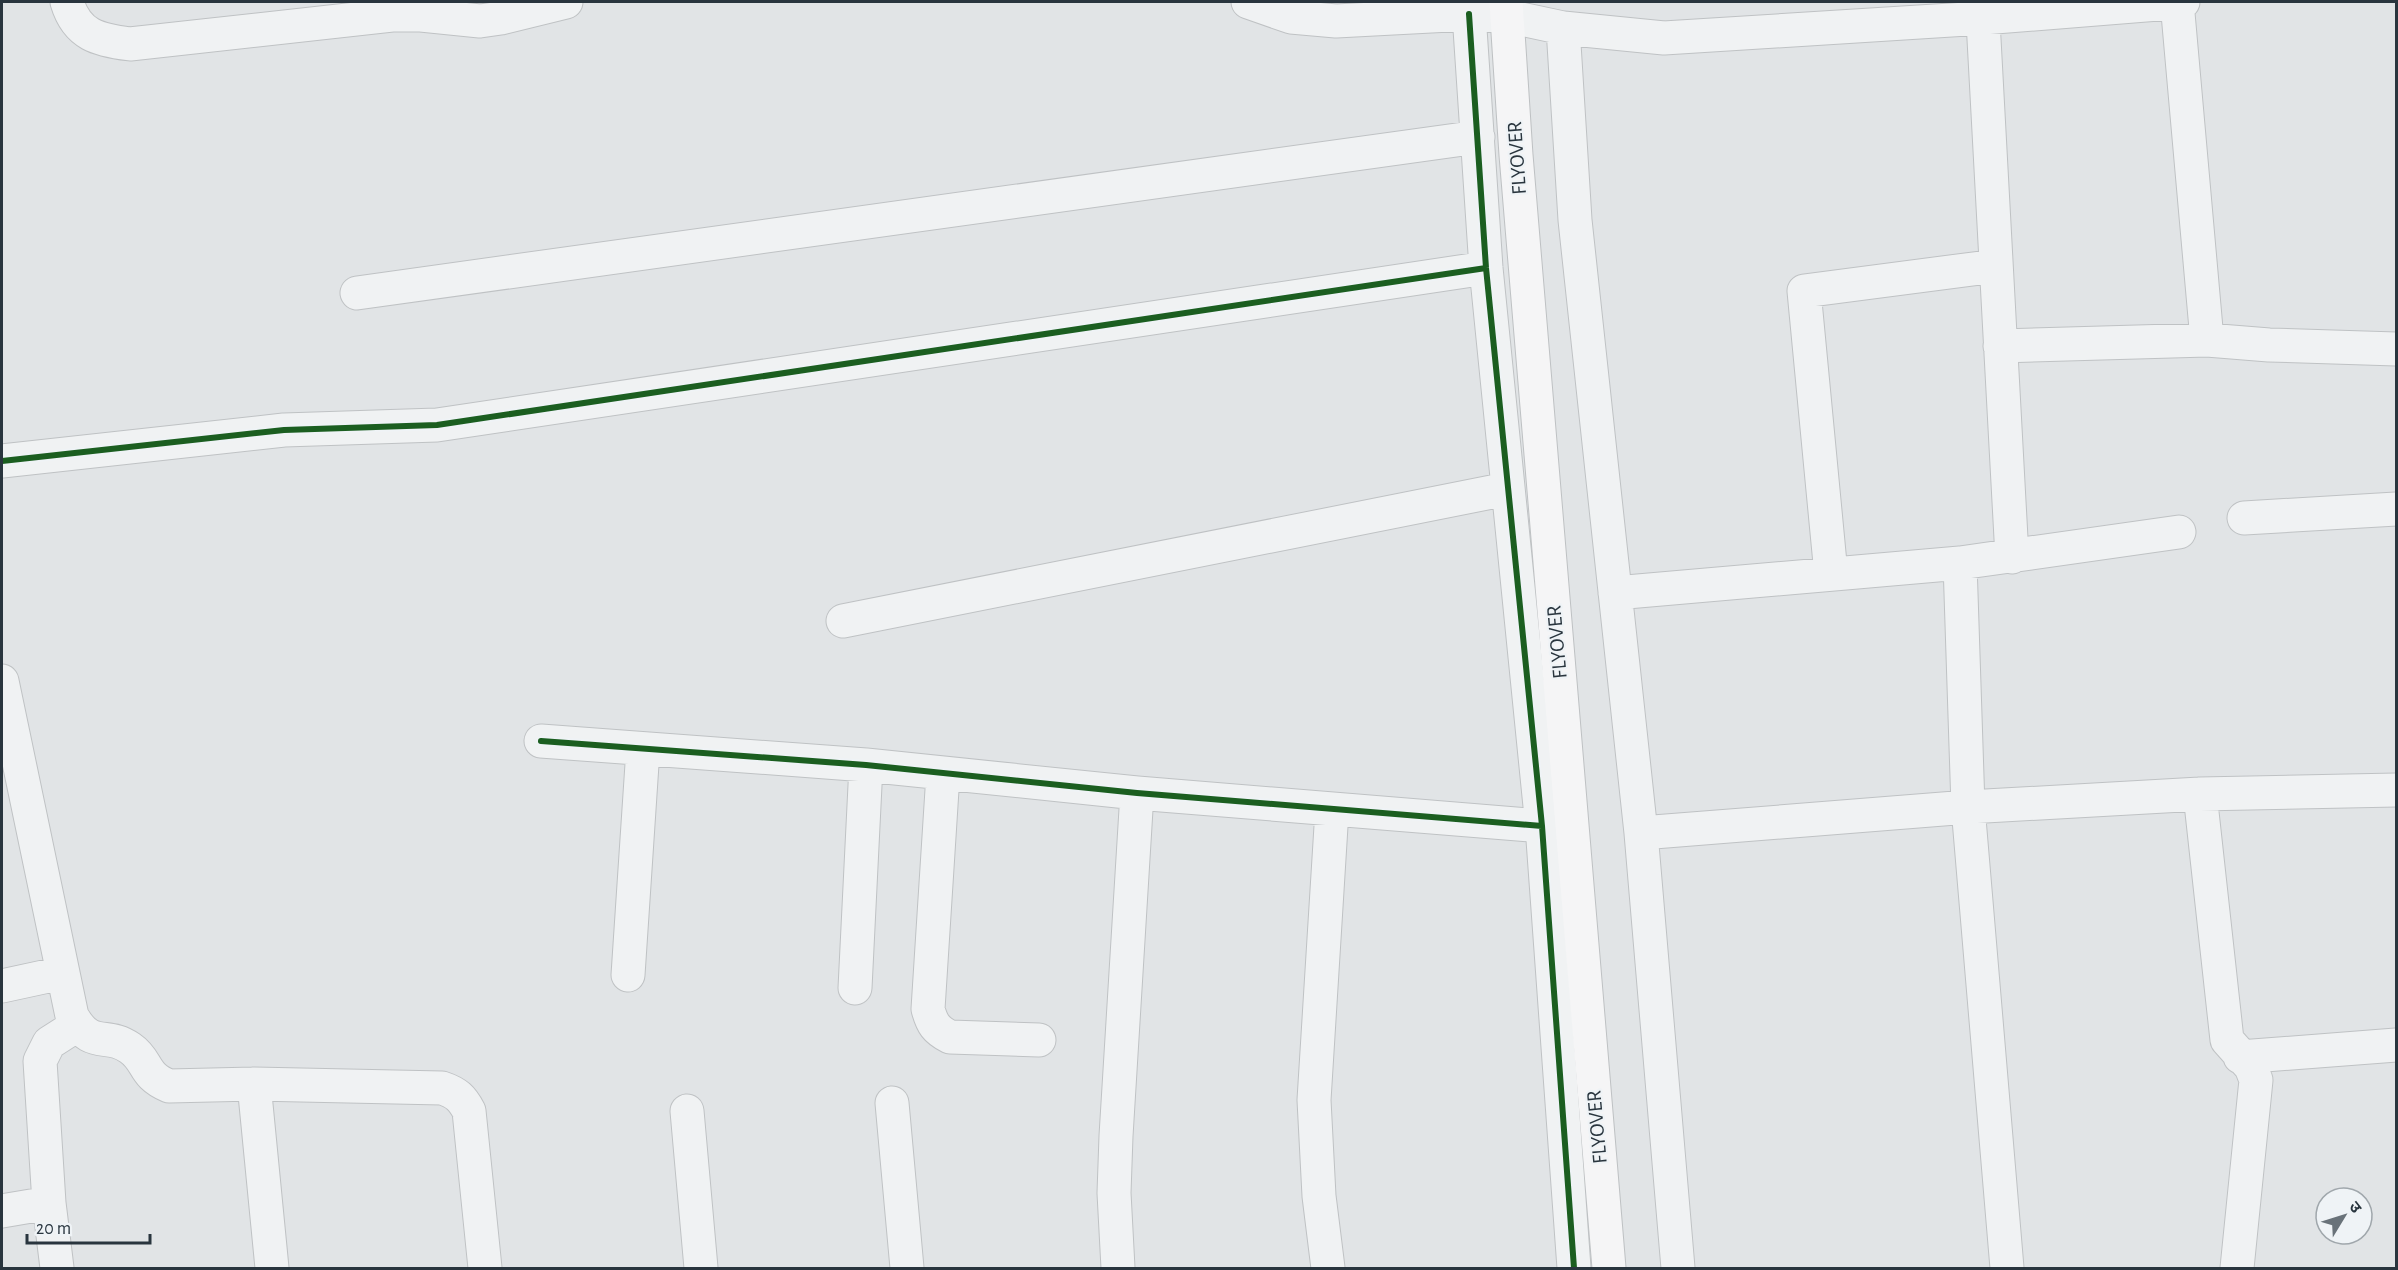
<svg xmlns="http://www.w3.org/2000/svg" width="2398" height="1270" font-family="'Alegreya Sans','Noto Sans Devanagari',sans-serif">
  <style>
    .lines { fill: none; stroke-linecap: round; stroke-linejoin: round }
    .minor-casing { stroke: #bfc2c4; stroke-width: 35 }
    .major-casing { stroke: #bec1c3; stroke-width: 35 }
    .minor { stroke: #f0f2f3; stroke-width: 33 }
    .major { stroke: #f5f5f6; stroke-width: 33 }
    .cycleway-casing { stroke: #eff3f6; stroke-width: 10 }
    .cycleway { stroke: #1b5e20; stroke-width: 6 }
    .labels { text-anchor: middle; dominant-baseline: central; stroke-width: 4.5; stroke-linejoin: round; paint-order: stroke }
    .street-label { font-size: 21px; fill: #29353e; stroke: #eff3f6 }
  </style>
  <rect width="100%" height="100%" fill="#e1e4e6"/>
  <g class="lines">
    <defs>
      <path id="minor" d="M 67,2 C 77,35 98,40 130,44 L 392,15 L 421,15 L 480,21 L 501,18 L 566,2
        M 1248,2 L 1291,17 L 1336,21 L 1469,14 L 1507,16 L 1563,28 L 1664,38 L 1983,18 L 2183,2
        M 1982,2 L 2012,557
        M 2177,2 L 2207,340
        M 1469,14 L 1486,268 L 1542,826 L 1574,1268
        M 1563,28 L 1575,220 L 1641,833 L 1678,1268
        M 357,293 L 1478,137
        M 2000,346 L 2207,340 L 2269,345 L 2396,349
        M 2,461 L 284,430 L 437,425 L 1486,268
        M 2244,518 L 2396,509
        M 1960,563 L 1968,807 L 2007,1268
        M 1831,574 L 1804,291 L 1996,266
        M 1615,593 L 1960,563 L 2179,532
        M 843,621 L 1507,489
        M 2,681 L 72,1016 C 92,1051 106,1031 130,1048 C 149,1061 142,1075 169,1086 L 254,1084 L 442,1088 C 457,1093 462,1098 469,1111 L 485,1268
        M 541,741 L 866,765 L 1137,793 L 1542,826
        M 943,774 L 928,1009 C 932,1024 936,1030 950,1037 L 1039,1040
        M 2200,794 L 2227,1040 L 2251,1067 L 2256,1080 L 2237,1268
        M 1641,833 L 1968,807 L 2200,794 L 2396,790
        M 628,975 L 643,749
        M 2,986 L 62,973
        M 855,988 L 866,765
        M 2240,1057 L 2396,1045
        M 254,1084 L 272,1268
        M 892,1103 L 907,1268
        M 687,1111 L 701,1268
        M 2,1211 L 49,1203
        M 57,1268 L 49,1203 L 40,1061 L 49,1043 L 77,1025
        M 1118,1268 L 1114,1193 L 1116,1136 L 1137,793
        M 1328,1268 L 1319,1196 L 1314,1100 L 1332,810"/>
      <path id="major" d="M 1506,2 L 1516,155 L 1609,1268"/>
    </defs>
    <use href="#minor" class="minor-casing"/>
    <use href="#major" class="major-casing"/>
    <use href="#minor" class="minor"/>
    <use href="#major" class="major"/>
    <defs>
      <path id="cycleway" d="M 1469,14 L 1486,268 L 1542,826 L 1574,1268
        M 2,461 L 284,430 L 437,425 L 1486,268
        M 541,741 L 866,765 L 1137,793 L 1542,826"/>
    </defs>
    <use href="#cycleway" class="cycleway-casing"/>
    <use href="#cycleway" class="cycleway"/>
  </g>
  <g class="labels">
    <g class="street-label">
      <text transform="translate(1517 158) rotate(-94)">FLYOVER</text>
      <text transform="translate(1557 642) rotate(-95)">FLYOVER</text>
      <text transform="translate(1597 1127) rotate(-95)">FLYOVER</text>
    </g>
  </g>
  <rect width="2398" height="1270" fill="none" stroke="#29353e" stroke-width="6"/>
  <g transform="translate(2344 1216) rotate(52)"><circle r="28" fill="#eff3f6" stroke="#a0a7ac" stroke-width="1.5"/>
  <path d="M0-4.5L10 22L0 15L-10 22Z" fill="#697279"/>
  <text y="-9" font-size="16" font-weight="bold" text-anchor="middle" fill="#29353e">उ</text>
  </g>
  <path d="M27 1234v9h123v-9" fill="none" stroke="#29353e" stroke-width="3"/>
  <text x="36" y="1234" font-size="18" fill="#29353e" stroke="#eff3f6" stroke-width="4.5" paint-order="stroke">20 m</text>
</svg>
